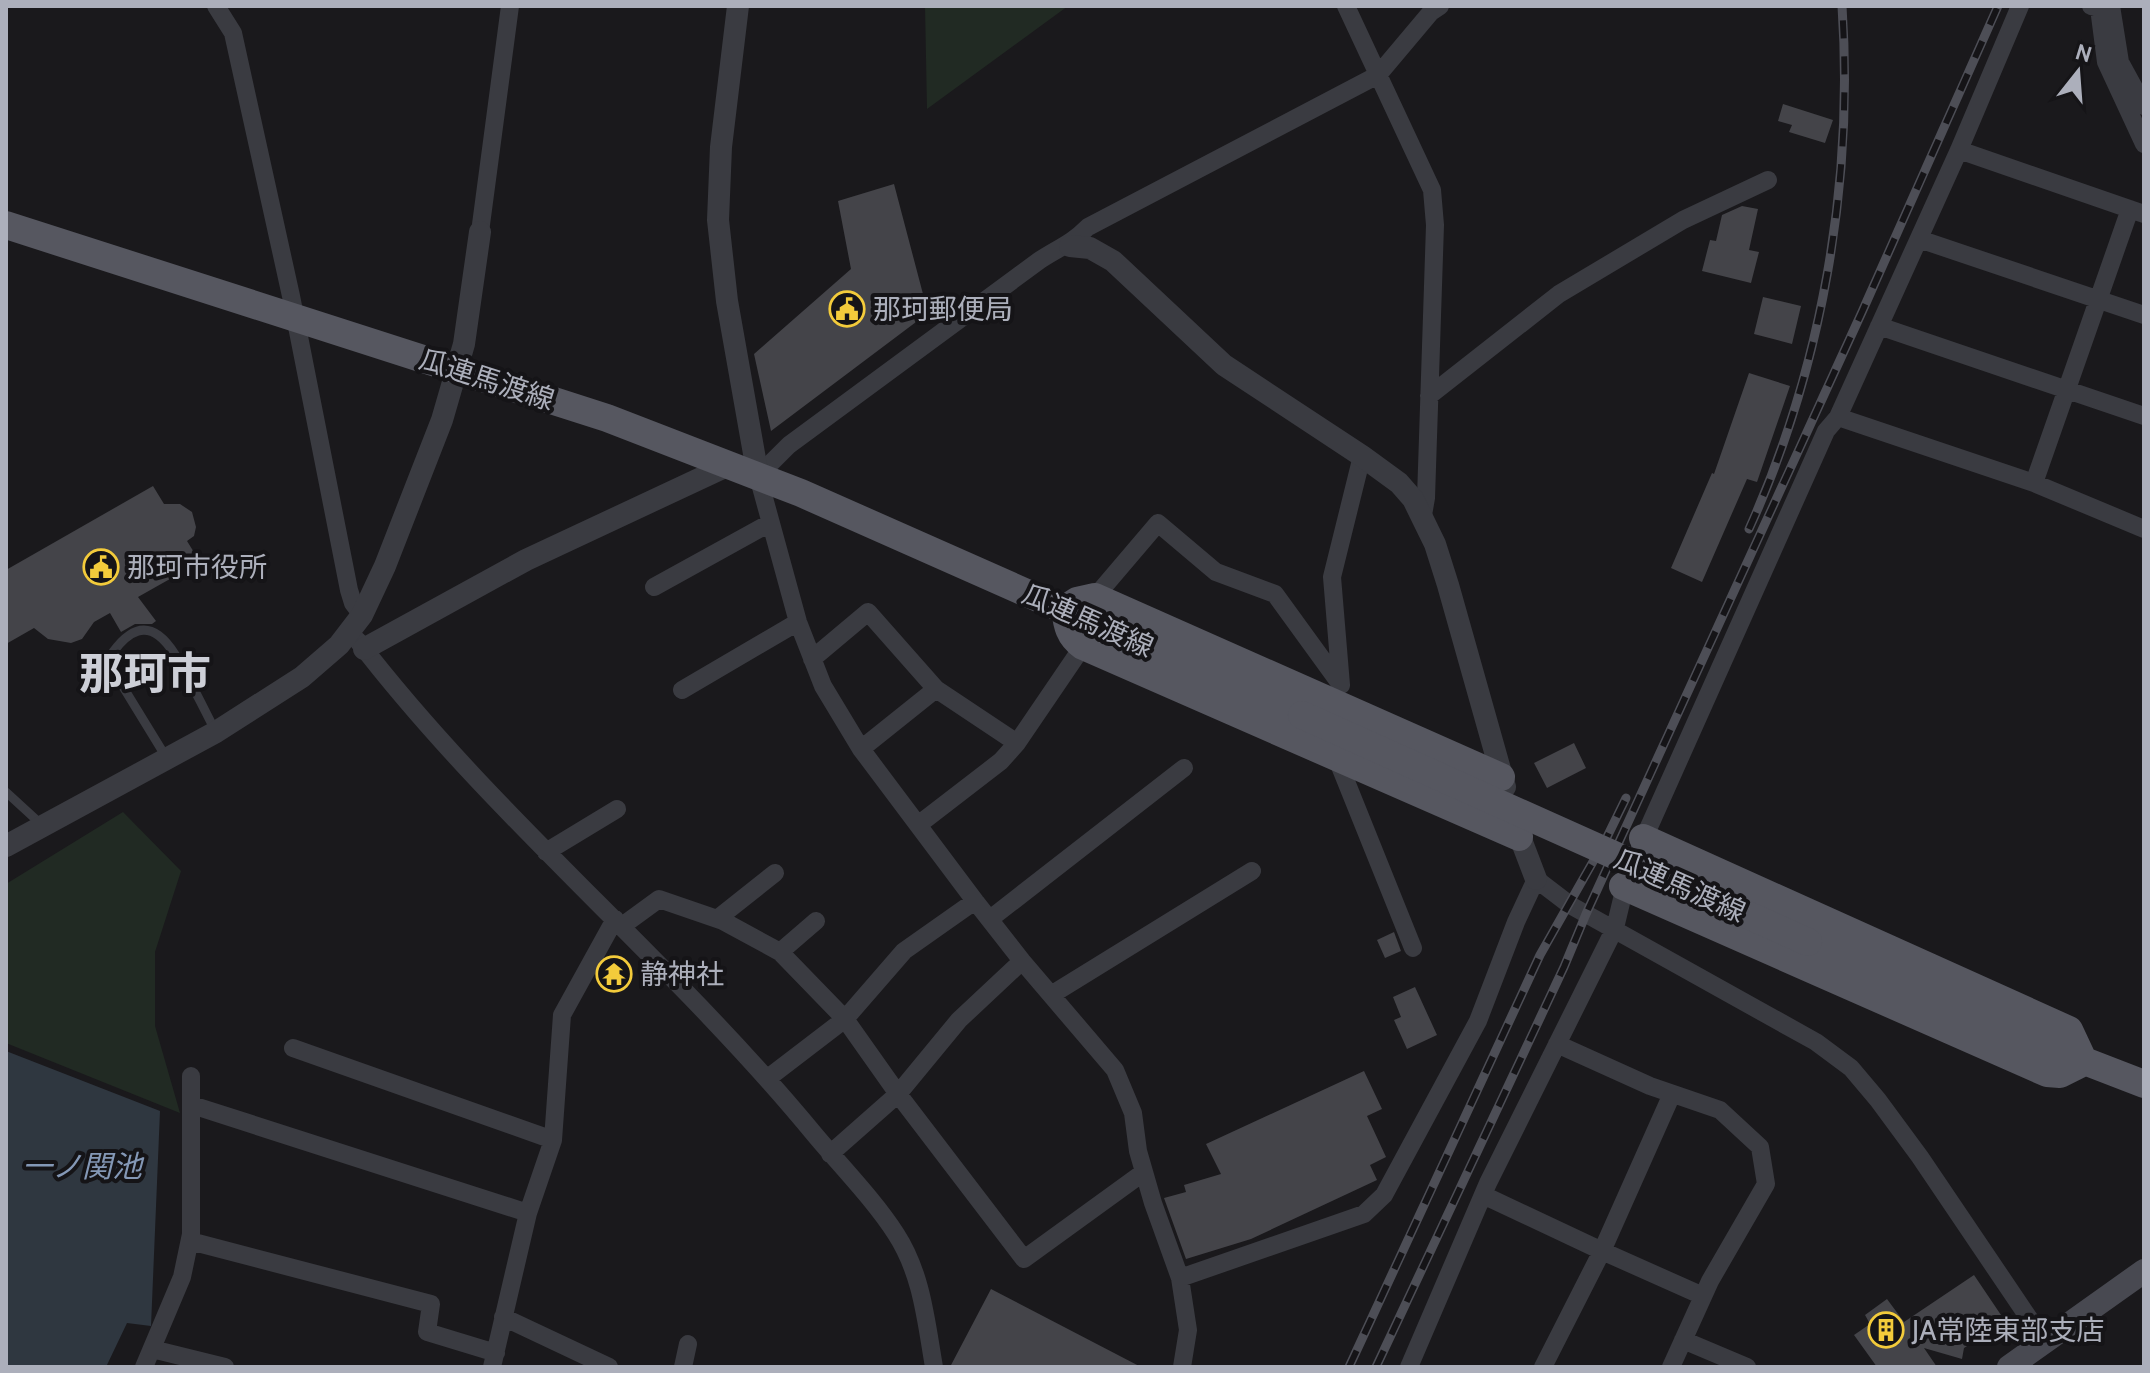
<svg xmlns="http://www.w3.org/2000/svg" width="2150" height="1373" font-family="Cabin,'Noto Sans JP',sans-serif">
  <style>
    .green { fill: #212a23 }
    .water { fill: #2f3740 }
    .building { fill: #444449 }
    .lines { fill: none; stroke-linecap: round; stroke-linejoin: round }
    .service { stroke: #3a3b41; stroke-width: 9 }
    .minor { stroke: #3a3b41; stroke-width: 18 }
    .tertiary { stroke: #3a3b41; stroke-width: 22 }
    .secondary { stroke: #484951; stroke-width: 24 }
    .primary { stroke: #565760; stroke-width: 28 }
    .rail-casing { stroke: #4d4e56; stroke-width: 9 }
    .rail { stroke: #151417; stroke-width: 6; stroke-dasharray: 18; stroke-linecap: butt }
    .primary-bridge { stroke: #565760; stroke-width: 28 }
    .labels { text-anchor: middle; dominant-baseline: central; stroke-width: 8; stroke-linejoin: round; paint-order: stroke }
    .poi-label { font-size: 28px; fill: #acafbb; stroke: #151417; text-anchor: start }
    .street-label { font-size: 28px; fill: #acafbb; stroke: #151417 }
    .water-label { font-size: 30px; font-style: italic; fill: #8498b6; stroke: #151417 }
    .town-label { font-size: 44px; font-weight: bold; fill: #cdcfd7; stroke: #151417 }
  </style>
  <rect width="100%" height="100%" fill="#1a191c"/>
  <path class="green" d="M 925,6 L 1068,6 L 927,109 Z
    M 123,812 L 181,871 L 155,952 L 155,1026 L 180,1113 L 6,1043 L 6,884 Z"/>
  <path class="water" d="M 6,1051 L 160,1111 L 151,1326 L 127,1323 L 106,1367 L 6,1367 Z"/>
  <path class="building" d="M 1783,104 L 1833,120 L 1825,143 L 1789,132 L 1792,125 L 1778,121 Z
    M 894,184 L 928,313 L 771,431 L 754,354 L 851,269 L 838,201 Z
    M 1742,206 L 1758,209 L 1749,250 L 1759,252 L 1751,283 L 1702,271 L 1710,240 L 1716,241 L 1722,215 Z
    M 1763,297 L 1801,306 L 1792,344 L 1754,334 Z
    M 1749,373 L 1790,386 L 1757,482 L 1747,479 L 1702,582 L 1671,568 L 1712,473 L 1714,474 Z
    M 153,486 L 164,504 L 180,504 L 192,512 L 196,527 L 194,536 L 187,541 L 200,562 L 138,597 L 156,621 L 152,624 L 135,624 L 121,632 L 110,613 L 94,622 L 82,639 L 71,643 L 48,639 L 34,628 L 6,644 L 6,570 Z
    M 1574,743 L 1586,768 L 1547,788 L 1534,763 Z
    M 1394,932 L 1401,951 L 1385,958 L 1377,940 Z
    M 1415,987 L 1437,1035 L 1407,1049 L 1394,1020 L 1401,1017 L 1393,997 Z
    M 1364,1071 L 1382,1109 L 1367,1116 L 1386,1157 L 1370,1165 L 1377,1180 L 1251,1239 L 1186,1259 L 1164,1198 L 1186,1192 L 1184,1185 L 1221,1174 L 1206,1144 Z
    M 1974,1275 L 2001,1315 L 1996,1318 L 2000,1325 L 1964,1348 L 1962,1359 L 1924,1348 L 1937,1367 L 1877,1367 L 1854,1335 L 1870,1324 L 1865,1315 L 1887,1299 L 1904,1322 Z
    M 991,1289 L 1141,1367 L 950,1367 Z"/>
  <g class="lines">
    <path class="service" d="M 166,757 L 117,677 L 113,652 C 149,603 173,647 190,682 C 199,698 207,715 216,732
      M 6,792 L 42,825"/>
    <path class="minor" d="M 216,6 L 233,33 L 291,296 L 349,590 L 353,603 L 362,615
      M 1346,6 L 1432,190 L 1435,225 L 1426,498 L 1423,515
      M 2020,6 L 1959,150 L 1838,417 L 2034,483 L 2144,529
      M 2091,6 L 2099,8 L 2106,62 L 2144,144
      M 2111,6 L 2120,62 L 2144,106
      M 1959,150 L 2144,214
      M 480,232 L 510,6
      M 1919,239 L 2144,315
      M 1879,326 L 2144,416
      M 1429,396 L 1559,294 L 1683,220 L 1768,180
      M 2034,483 L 2130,209
      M 654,587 L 770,523
      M 1095,597 L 1158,523 L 1216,572 L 1275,594 L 1341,685 L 1332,577 L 1362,456
      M 358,641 C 495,819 673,962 815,1135 C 841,1166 875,1201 896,1234 C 922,1274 926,1321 934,1367
      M 812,659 L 868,612 L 936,689 L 861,749
      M 936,689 L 1017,743
      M 682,690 L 798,622
      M 1337,759 L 1413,948
      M 918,825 L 1001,761 L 1017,743 L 1083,646
      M 1640,847 L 1826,431 L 1838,417
      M 546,852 L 617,809
      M 975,901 L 904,951 L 845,1019 L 898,1094 L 1024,1259 L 1144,1172
      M 717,919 L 775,873
      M 990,919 L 1184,768
      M 622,926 L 659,899 L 723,921 L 780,952 L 845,1019 L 768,1078
      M 780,952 L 816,921
      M 1051,995 L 1252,871
      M 1557,1044 L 1650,1086 L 1720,1110 L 1760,1147 L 1766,1184 L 1710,1281 L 1671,1367
      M 293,1048 L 553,1140
      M 192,1105 L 528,1213
      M 830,1154 L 898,1094 L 959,1020 L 1022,961
      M 1483,1195 L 1602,1251 L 1672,1094
      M 190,1241 L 431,1304 L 427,1332 L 496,1353
      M 1180,1278 L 1364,1214 L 1384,1195 L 1478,1021 L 1516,922 L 1536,879 L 1570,905 L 1816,1042 L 1851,1068 L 1878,1100 L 1920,1157 L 2045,1342
      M 503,1317 L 609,1367
      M 1683,1340 L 1747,1367
      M 152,1349 L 225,1367
      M 144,1367 L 182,1277 L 191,1234 L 191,1076
      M 492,1367 L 528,1213 L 553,1140 L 562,1015 L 615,919
      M 683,1367 L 688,1344
      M 1182,1367 L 1188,1330 L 1180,1278 L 1153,1203 L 1138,1151 L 1133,1113 L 1115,1070 L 1022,961 L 975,901 L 861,749 L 823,686 L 798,622 L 758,476 L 789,445 L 1040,260 C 1060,247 1071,244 1088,227 L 1378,75 L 1431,12 L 1440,6
      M 1409,1367 L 1488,1183 L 1615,928 L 1627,878
      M 1543,1367 L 1602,1251 L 1703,1296"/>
    <path class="tertiary" d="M 738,6 L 721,147 L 718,220 L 727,301 L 758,476
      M 1070,246 L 1090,248 L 1113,261 L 1224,365 L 1362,456 L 1399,483 L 1413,499 L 1435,544 L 1448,585 L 1505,787
      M 364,649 L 526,560 L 729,465
      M 1515,824 L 1536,879
      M 6,846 L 216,732 L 302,677 L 339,645 L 362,615 L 385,566 L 442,420 L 464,344 L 480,232"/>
    <path class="secondary" d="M 2009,1367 L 2144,1271"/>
    <path class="primary" d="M 6,225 L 607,418 L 801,493 L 1302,715
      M 1065,609 C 1067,625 1069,636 1083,646 L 1519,837
      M 1065,609 L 1077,601 L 1095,597 L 1501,777
      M 1623,886 L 2047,1073 L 2060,1074 L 2084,1062 L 2069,1030 L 1643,838
      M 1808,942 L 2012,1033 L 2144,1084"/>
    <defs>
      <path id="rail" d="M 1749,529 C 1822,368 1854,182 1842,6
        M 1349,1367 L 1540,955 L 1607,837 L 1626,798
        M 1376,1367 L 1564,967 L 1586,914 L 1862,312 L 1998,6"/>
    </defs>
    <use href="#rail" class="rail-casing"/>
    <use href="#rail" class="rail"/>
    <path class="primary-bridge" d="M 1302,715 L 1808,942"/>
  </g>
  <defs>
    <symbol id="civic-ring" viewBox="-11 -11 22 22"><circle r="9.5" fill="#151417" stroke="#f3cb3b" stroke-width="1.5"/><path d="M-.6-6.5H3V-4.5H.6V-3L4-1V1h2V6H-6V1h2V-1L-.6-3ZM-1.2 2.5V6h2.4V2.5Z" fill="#f3cb3b"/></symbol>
    <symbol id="temple-ring" viewBox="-11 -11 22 22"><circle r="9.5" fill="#151417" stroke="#f3cb3b" stroke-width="1.5"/><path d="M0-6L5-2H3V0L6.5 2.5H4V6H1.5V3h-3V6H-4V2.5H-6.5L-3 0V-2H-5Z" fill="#f3cb3b"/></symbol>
    <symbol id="building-ring" viewBox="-11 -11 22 22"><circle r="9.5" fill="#151417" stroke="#f3cb3b" stroke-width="1.5"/><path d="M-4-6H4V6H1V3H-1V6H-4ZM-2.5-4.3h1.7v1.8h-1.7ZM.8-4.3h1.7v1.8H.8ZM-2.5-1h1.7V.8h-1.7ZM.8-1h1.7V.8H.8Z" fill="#f3cb3b"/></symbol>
  </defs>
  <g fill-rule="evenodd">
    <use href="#civic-ring" x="827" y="289" width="40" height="40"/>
    <use href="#civic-ring" x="81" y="547" width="40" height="40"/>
    <use href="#temple-ring" x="594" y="954" width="40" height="40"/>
    <use href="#building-ring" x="1866" y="1310" width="40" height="40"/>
  </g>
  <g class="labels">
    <g class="poi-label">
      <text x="873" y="309">那珂郵便局</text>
      <text x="127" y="567">那珂市役所</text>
      <text x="640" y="974">静神社</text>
      <text x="1912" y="1330">JA常陸東部支店</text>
    </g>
    <g class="street-label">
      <text transform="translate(487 379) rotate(18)">瓜連馬渡線</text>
      <text transform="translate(1088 620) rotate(24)">瓜連馬渡線</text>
      <text transform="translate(1680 885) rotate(24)">瓜連馬渡線</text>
    </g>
    <g class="water-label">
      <text x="82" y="1166">一ノ関池</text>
    </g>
    <g class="town-label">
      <text x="145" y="673">那珂市</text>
    </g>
  </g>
  <rect width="2150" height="1373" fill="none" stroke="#acafbb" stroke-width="16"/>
  <g transform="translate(2078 72) rotate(17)" stroke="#151417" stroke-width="6" paint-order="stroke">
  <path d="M0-6L14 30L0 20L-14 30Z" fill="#acafbb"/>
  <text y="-12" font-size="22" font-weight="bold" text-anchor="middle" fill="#acafbb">N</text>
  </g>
</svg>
